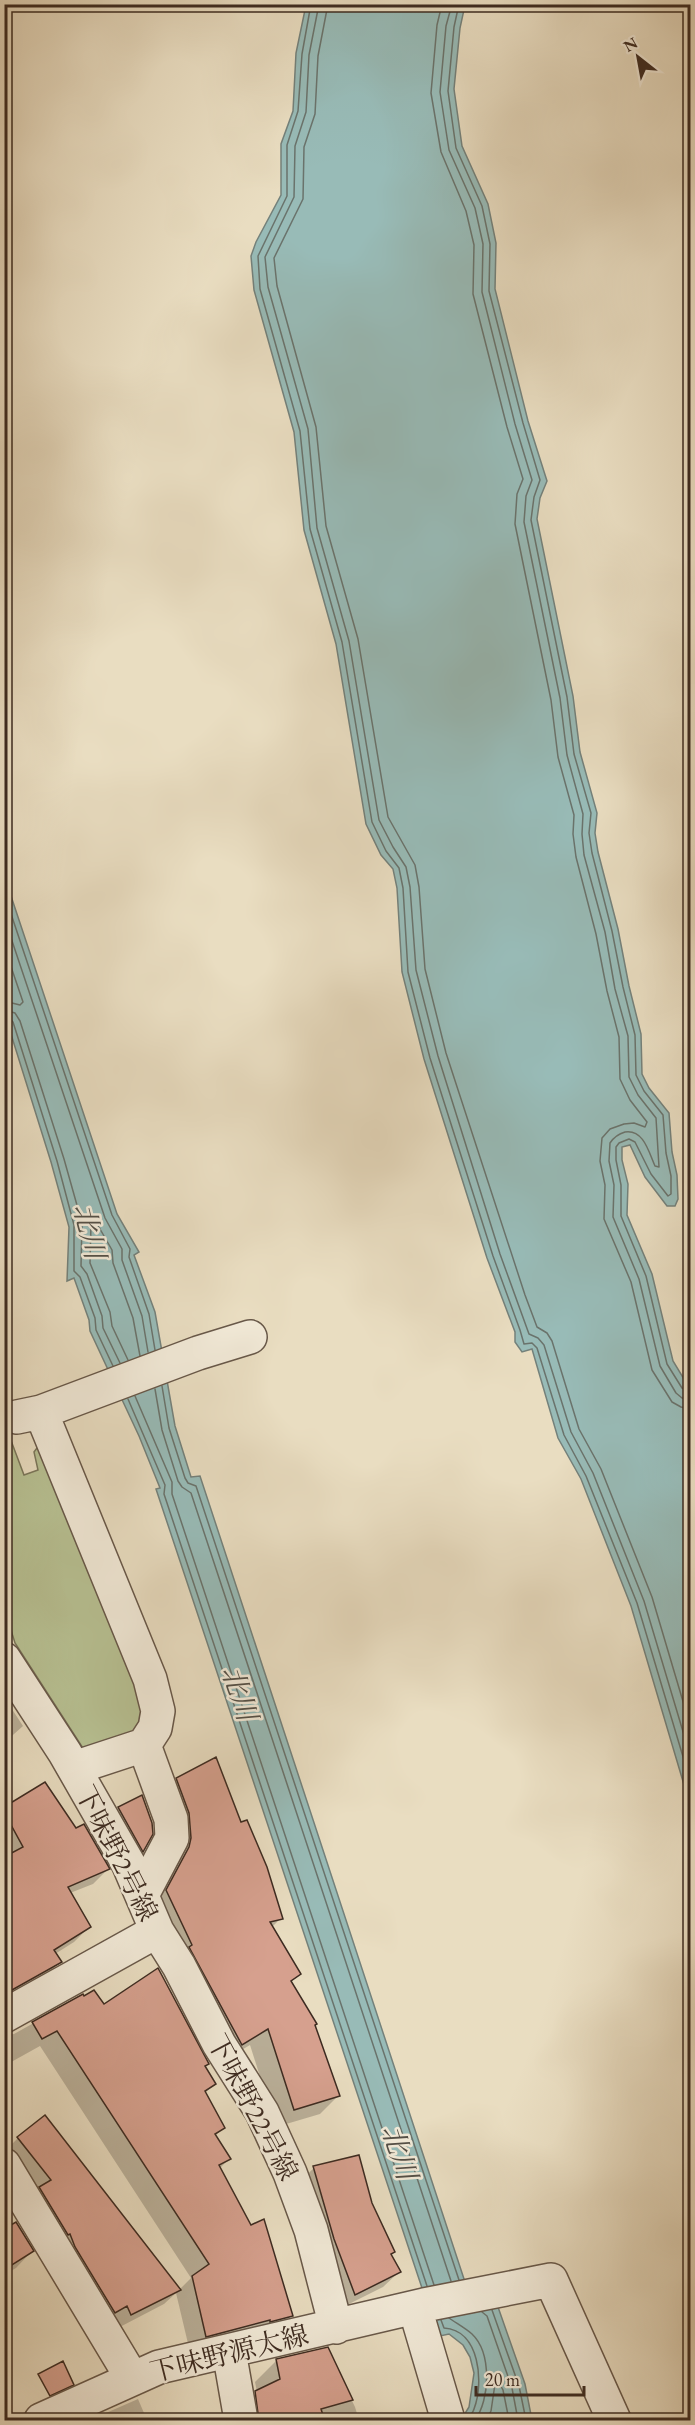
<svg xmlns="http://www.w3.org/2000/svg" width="695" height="2425" font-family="'EB Garamond','Noto Serif JP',serif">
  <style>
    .green { fill: #b7c092; stroke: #7a765a; stroke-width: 1.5 }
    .water { fill: #98bbb7; stroke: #74817b; stroke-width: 1.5 }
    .shadow { fill: #0003 }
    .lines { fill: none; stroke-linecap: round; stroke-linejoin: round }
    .shore { stroke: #6a736c; stroke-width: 1.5 }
    .building { fill: #d6a08e; stroke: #3d2b21; stroke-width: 1.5 }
    .minor-casing { stroke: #685849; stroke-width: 36 }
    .minor { stroke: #f1e9d7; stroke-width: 33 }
    .labels { text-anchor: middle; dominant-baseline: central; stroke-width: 5; stroke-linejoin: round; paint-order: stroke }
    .street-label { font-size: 27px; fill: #3d2b21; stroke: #f1e9d7 }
    .water-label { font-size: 28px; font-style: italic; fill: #544f46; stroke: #f1e9d7 }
  </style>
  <rect width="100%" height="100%" fill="#e9ddc1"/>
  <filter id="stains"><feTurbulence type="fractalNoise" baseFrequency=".00333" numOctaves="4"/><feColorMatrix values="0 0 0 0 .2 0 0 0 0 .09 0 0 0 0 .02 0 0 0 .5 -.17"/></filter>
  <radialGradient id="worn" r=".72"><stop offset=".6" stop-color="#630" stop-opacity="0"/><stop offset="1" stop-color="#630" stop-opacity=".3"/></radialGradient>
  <path class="green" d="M 4,1422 L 24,1475 L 38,1470 L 34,1452 L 40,1444 L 138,1665 L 148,1726 L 88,1756 L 15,1643 L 4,1608 Z"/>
  <path class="water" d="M 306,5 L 465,5 L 460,28 L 454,89 L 462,146 L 488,204 L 496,243 L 495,289 L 528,421 L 547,481 L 540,498 L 537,519 L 573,696 L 580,752 L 597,813 L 595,833 L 598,852 L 618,929 L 629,986 L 641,1034 L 642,1074 L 649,1088 L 669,1113 L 672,1152 L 677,1175 L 678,1199 L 675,1206 L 667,1206 L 645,1177 L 630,1145 L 622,1147 L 622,1160 L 628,1184 L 627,1215 L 652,1274 L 673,1361 L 690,1389 L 690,1805 L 631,1606 L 581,1479 L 558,1438 L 532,1349 L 522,1352 L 515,1342 L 515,1332 L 487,1258 L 424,1059 L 402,972 L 397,888 L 393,869 L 381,855 L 366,824 L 336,644 L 304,530 L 294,432 L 254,290 L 251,256 L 256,242 L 281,195 L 281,144 L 293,111 L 296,53 Z
    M 4,875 L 117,1214 L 139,1252 L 134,1255 L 155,1312 L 175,1426 L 191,1477 L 200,1476 L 465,2282 L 498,2307 L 525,2384 L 532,2420 L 461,2420 L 469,2407 L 474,2373 L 470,2357 L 463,2345 L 449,2334 L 440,2336 L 423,2291 L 156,1489 L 160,1488 L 139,1436 L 90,1331 L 89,1320 L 74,1278 L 67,1281 L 69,1227 L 51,1162 L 5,1015 Z"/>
  <path class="shadow" d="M 4,1697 L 23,1726 L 4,1743 Z
    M 177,1779 L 281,1918 L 271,1928 L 299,1974 L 290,1983 L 314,2026 L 338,2096 L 320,2114 L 276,2127 L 250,2045 L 223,2061 L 148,1909 L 159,1797 Z
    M 141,1797 L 151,1834 L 142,1851 L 127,1866 L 103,1824 L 118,1808 Z
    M 4,1809 L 75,1830 L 108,1869 L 93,1884 L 70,1893 L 89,1927 L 74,1942 L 55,1954 L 60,1962 L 45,1977 L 4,2000 Z
    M 82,1996 L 208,2064 L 204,2067 L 214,2084 L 205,2093 L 223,2128 L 214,2137 L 229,2159 L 219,2169 L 291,2316 L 275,2332 L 190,2352 L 176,2293 L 164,2304 L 116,2329 L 4,2152 L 18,2138 L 179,2290 L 191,2278 L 40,2046 L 4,2066 L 4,2035 L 14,2034 Z
    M 358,2157 L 371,2204 L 389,2255 L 399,2272 L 383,2287 L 339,2309 L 298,2183 L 314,2168 Z
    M 4,2231 L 32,2251 L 16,2268 L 4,2275 Z
    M 327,2348 L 355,2407 L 359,2420 L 235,2420 L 234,2415 L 257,2392 L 255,2382 L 277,2360 Z
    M 138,2399 L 147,2420 L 89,2420 L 90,2420 Z"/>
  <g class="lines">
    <path class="shore" d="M 311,4 L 302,54 L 298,111 L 287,145 L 287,196 L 258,256 L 260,289 L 300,431 L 310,529 L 342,642 L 372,822 L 386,851 L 399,868 L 403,888 L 408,972 L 430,1058 L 493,1256 L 520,1330 L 524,1344 L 532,1343 L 537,1348 L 564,1435 L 586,1476 L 637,1603 L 690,1780
      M 319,4 L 309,55 L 306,112 L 295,146 L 294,197 L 265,257 L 268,287 L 308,429 L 317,528 L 349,641 L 379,820 L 393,847 L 406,867 L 410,887 L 416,970 L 438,1056 L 500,1254 L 529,1334 L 538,1338 L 544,1345 L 571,1432 L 593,1473 L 644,1601 L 690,1755
      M 328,4 L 318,56 L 315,114 L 304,147 L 303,199 L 274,258 L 277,286 L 316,427 L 326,526 L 358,639 L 388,817 L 415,865 L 419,887 L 425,969 L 446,1053 L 525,1295 L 537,1327 L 547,1333 L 552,1341 L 579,1429 L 601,1469 L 652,1597 L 690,1725
      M 442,4 L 437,25 L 431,93 L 441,152 L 466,211 L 474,245 L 473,294 L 507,427 L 523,479 L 517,494 L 515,524 L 551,700 L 558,757 L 574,815 L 573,834 L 576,857 L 596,934 L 607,991 L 619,1037 L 620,1079 L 630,1100 L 647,1122 L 645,1127 L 634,1123 L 624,1124 L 610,1129 L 602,1138 L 600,1161 L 605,1185 L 604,1219 L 631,1282 L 652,1370 L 672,1402 L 681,1407 L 690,1409
      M 452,4 L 446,26 L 440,92 L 449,150 L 475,208 L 483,244 L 482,292 L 515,424 L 532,480 L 526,496 L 524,522 L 560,698 L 567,755 L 583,814 L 582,834 L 584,855 L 605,932 L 615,989 L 628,1036 L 629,1077 L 638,1095 L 656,1118 L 659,1167 L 655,1166 C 649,1153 644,1129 625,1132 C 618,1134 614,1137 610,1143 L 609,1161 L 614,1185 L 613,1217 L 639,1279 L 660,1366 L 676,1393 L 682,1398 L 690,1400
      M 459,4 L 454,27 L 448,91 L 456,148 L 482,206 L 490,244 L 489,291 L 523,423 L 540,480 L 534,497 L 531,520 L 567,697 L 574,754 L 591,813 L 589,833 L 592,853 L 612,931 L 623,987 L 635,1035 L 636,1075 L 644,1091 L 663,1115 L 666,1153 L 671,1176 L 671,1194 L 668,1196 L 651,1174 L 635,1142 L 629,1139 L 619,1143 L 616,1147 L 616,1160 L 621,1185 L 621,1216 L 646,1276 L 667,1364 L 682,1388 L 690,1392
      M 4,893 L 112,1215 L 130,1249 L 129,1257 L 149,1314 L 155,1350
      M 4,917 L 105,1218 L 122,1249 L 122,1260 L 142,1316 L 148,1352
      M 4,946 L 23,1002 L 20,1005 L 4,1001
      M 4,1010 L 15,1013 L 20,1021 L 64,1159 L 82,1223 L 81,1266 L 87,1274 L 102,1316 L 103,1328 L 120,1363
      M 4,1018 L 10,1019 L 13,1022 L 57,1161 L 74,1225 L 74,1271 L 80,1277 L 95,1318 L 96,1330 L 113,1366
      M 128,1360 L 112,1326 L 110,1312 L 90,1263 L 91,1223 L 93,1220 L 96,1222 L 112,1250 L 113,1263 L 133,1318 L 140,1356
      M 162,1386 L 169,1428 L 185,1478 L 188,1483 L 196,1486 L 459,2280
      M 155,1389 L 162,1430 L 178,1481 L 182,1487 L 191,1493 L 451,2281
      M 135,1396 L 172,1482 L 172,1494 L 434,2285
      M 128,1399 L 165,1485 L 164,1494 L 427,2286
      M 492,2310 L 519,2386 L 526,2420
      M 482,2312 L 487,2316 L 512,2388 L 518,2420
      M 449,2318 C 456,2323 465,2328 472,2334 C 492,2353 490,2400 475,2420
      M 441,2320 L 444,2328 C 480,2330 484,2383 474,2409 C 473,2413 469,2417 466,2420
      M 486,2420 L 491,2411 L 495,2384 L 498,2381 L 503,2390 L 509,2420"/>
  </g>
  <path class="building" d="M 216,1757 L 241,1822 L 247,1820 L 267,1867 L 283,1919 L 270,1922 L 301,1974 L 291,1981 L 317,2024 L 315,2025 L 340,2096 L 294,2110 L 268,2029 L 242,2045 L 189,1947 L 192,1945 L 166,1890 L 189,1847 L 191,1838 L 189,1813 L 176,1778 Z
    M 45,1782 L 76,1828 L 84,1824 L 110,1869 L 68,1887 L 91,1927 L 54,1950 L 62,1962 L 12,1990 L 4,1979 L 4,1857 L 23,1847 L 4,1812 L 4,1807 Z
    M 142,1795 L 152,1823 L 153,1834 L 143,1852 L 118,1807 Z
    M 158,1968 L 209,2064 L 205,2066 L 216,2084 L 205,2091 L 225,2128 L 215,2134 L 231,2159 L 219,2165 L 251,2225 L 264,2219 L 293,2316 L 270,2322 L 270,2320 L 206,2337 L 192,2276 L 209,2264 L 57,2031 L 42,2039 L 32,2022 L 83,1994 L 84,1996 L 94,1990 L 104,2004 Z
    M 45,2115 L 181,2290 L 131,2315 L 127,2306 L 115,2313 L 75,2247 L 70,2234 L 68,2235 L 39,2187 L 51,2180 L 17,2137 Z
    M 359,2155 L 372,2203 L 395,2252 L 391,2254 L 401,2272 L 355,2295 L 334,2239 L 313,2166 Z
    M 16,2222 L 34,2251 L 4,2270 L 4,2229 Z
    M 328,2347 L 353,2400 L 321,2409 L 325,2421 L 259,2421 L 255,2391 L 280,2379 L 276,2359 Z
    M 63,2361 L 74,2385 L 50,2396 L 38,2374 Z"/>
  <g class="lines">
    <defs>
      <path id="minor" d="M 41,1412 L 150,1679 L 158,1711 L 155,1728 L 144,1745 L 74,1768
        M 17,1417 L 41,1412 L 198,1353 L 250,1337
        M 4,1659 L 65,1753 L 128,1863 L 157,1931 L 4,2016
        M 142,1895 L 172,1838 L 171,1819 L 144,1745
        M 157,1931 L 179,1966 L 219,2044 L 262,2112 L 290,2173 L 311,2230 L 336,2327
        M 4,2165 L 132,2378
        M 415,2308 L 448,2420
        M 229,2351 L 241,2420
        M 41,2420 L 159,2367 L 424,2305 L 551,2280 L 614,2420"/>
    </defs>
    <use href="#minor" class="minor-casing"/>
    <use href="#minor" class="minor"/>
  </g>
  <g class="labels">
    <g class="street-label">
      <text transform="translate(117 1853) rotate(63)">下味野2号線</text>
      <text transform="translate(253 2107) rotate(62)">下味野22号線</text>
      <text transform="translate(229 2353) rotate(-14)">下味野源太線</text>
    </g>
    <g class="water-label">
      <text transform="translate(90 1231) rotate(76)">北川</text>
      <text transform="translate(240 1693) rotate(71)">北川</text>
      <text transform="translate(400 2152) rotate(72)">北川</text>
    </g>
  </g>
  <rect width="695" height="2425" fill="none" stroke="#e9ddc1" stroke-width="24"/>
  <rect x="6" y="6" width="683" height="2413" fill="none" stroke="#3d2b21" stroke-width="3"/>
  <rect x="12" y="12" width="671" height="2401" fill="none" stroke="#3d2b21" stroke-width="1.5"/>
  <g transform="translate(638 57) rotate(329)" stroke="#f1e9d7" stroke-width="4.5" paint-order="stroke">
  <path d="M0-4.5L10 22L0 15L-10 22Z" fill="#3d2b21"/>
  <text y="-9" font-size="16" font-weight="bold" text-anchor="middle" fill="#3d2b21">N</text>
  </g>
  <path d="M476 2386v9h108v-9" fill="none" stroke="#3d2b21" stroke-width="3"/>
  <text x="485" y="2386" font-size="18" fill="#3d2b21" stroke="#f1e9d7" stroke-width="4.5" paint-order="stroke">20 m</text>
  <rect width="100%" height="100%" filter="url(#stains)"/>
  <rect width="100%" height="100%" fill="url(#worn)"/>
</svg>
